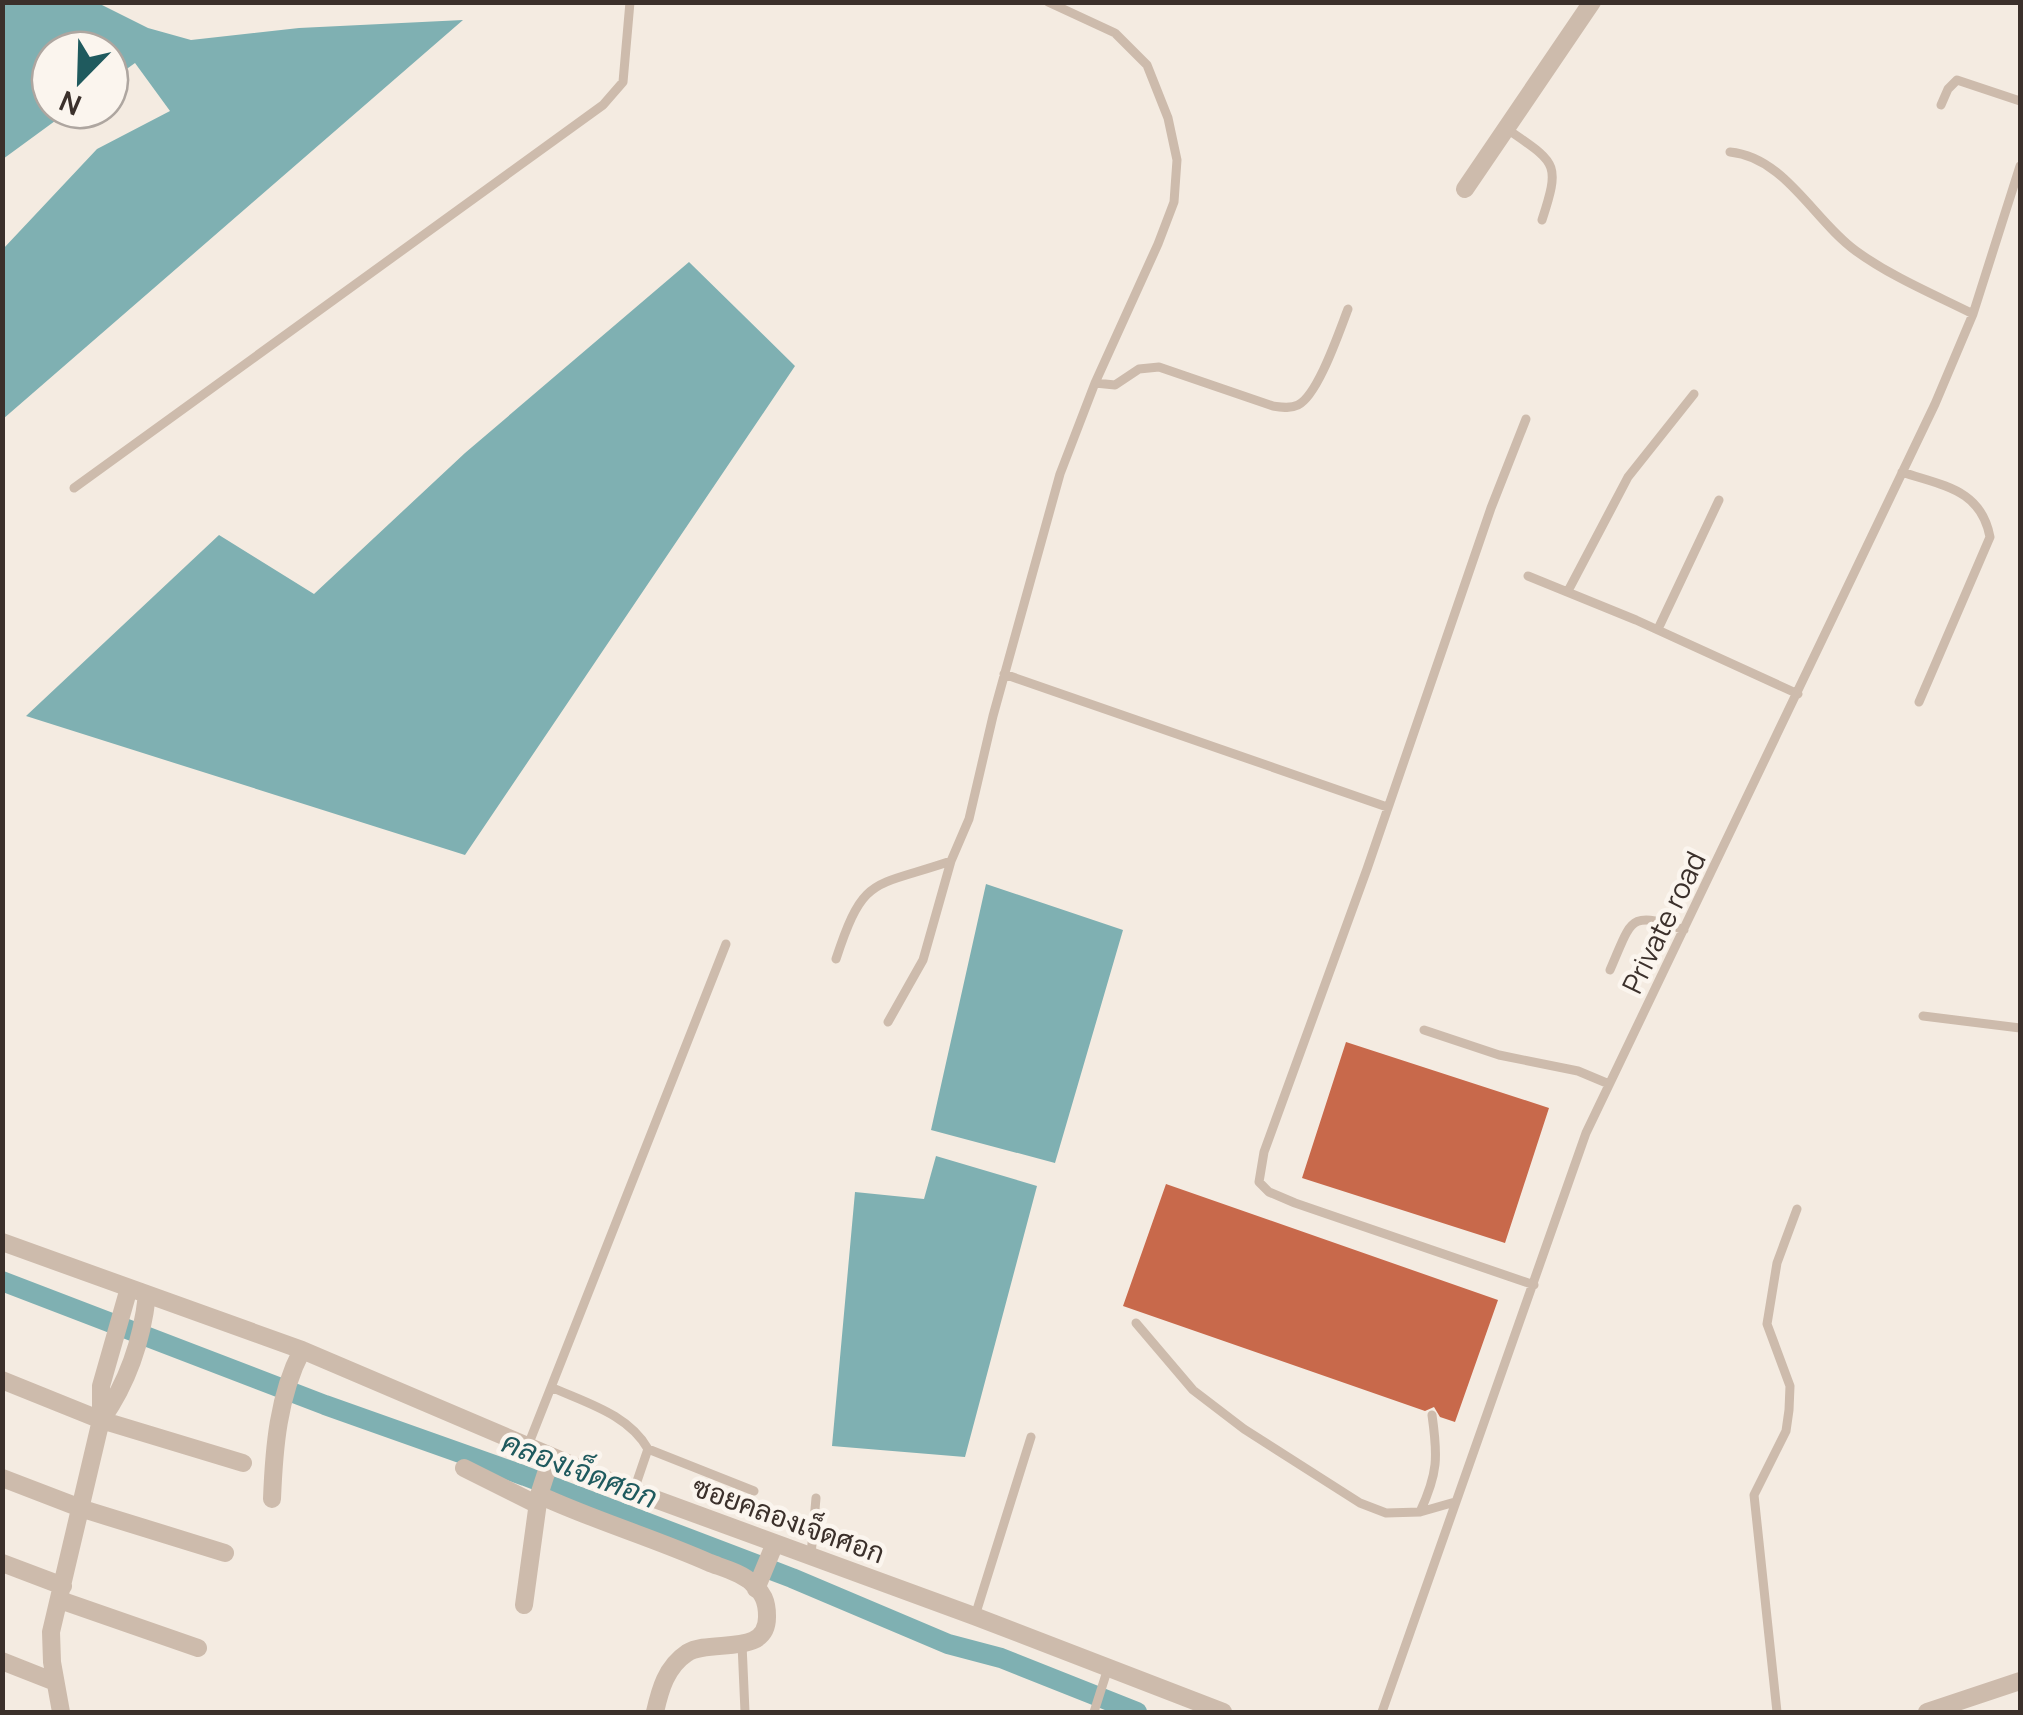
<svg xmlns="http://www.w3.org/2000/svg" width="2023" height="1715" font-family="Manrope,Sarabun,sans-serif">
  <style>
    .water { fill: #7fb0b2 }
    .lines { fill: none; stroke-linecap: round; stroke-linejoin: round }
    .canal { stroke: #7fb0b2; stroke-width: 20 }
    .building { fill: #c8694b }
    .service { stroke: #cdbbac; stroke-width: 9 }
    .minor { stroke: #cdbbac; stroke-width: 18 }
    .labels { text-anchor: middle; dominant-baseline: central; stroke-width: 9; stroke-linejoin: round; paint-order: stroke }
    .street-label { font-size: 28px; fill: #3b302b; stroke: #fbf5ee }
    .water-label { font-size: 30px; font-style: italic; fill: #1f5a5e; stroke: #fbf5ee }
  </style>
  <rect width="100%" height="100%" fill="#f4ebe1"/>
  <path class="water" d="M 3,2 L 98,3 L 148,28 L 191,40 L 299,28 L 463,20 L 3,419 L 3,249 L 97,149 L 170,111 L 135,63 L 110,81 L 110,50 L 50,50 L 50,110 L 70,110 L 3,159 Z
    M 689,262 L 795,366 L 465,855 L 26,716 L 219,535 L 314,594 L 465,453 Z
    M 986,884 L 1123,930 L 1055,1163 L 931,1130 Z
    M 936,1156 L 1037,1186 L 965,1457 L 832,1446 L 855,1192 L 924,1199 Z"/>
  <g class="lines">
    <path class="canal" d="M 2,1281 L 325,1405 L 525,1476 L 792,1578 L 948,1644 L 1001,1658 L 1137,1712"/>
  </g>
  <path class="building" d="M 1346,1042 L 1549,1108 L 1505,1243 L 1302,1178 Z
    M 1166,1184 L 1498,1300 L 1455,1422 L 1440,1417 L 1434,1407 L 1425,1411 L 1123,1306 Z"/>
  <g class="lines">
    <path class="service" d="M 1941,105 L 1948,89 L 1957,80 L 2020,101
      M 1507,129 C 1556,163 1561,162 1542,220
      M 1730,152 C 1785,157 1814,221 1856,251 C 1892,277 1933,294 1973,314
      M 1095,383 L 1115,385 L 1139,369 L 1159,367 L 1273,406 C 1281,407 1290,409 1298,405 C 1318,395 1339,332 1348,309
      M 1526,419 L 1491,508 L 1367,869 L 1264,1152 L 1259,1182 L 1269,1192 L 1295,1203 L 1534,1285
      M 1902,472 C 1943,486 1981,489 1990,537 L 1919,702
      M 74,488 L 603,105 L 623,82 L 630,2
      M 1528,576 L 1636,620 L 1798,694
      M 1568,591 L 1628,477 L 1694,394
      M 1658,629 L 1719,500
      M 1004,674 L 1387,807
      M 836,959 C 864,874 872,888 951,861
      M 1610,970 C 1632,920 1628,909 1684,930
      M 1923,1016 L 2020,1028
      M 888,1022 L 923,960 L 951,861 L 969,819 L 993,716 L 1060,474 L 1095,383 L 1158,244 L 1174,202 L 1177,160 L 1168,118 L 1147,65 L 1115,33 L 1048,2
      M 1424,1030 L 1499,1055 L 1578,1071 L 1609,1084
      M 1136,1323 L 1193,1390 L 1244,1429 L 1360,1503 L 1386,1513 L 1420,1512 L 1455,1502
      M 551,1387 C 586,1403 628,1414 648,1449
      M 527,1448 L 726,944
      M 634,1490 L 648,1449 L 754,1491
      M 1420,1512 C 1438,1473 1438,1457 1432,1415
      M 811,1555 L 816,1498
      M 975,1616 L 1031,1437
      M 742,1644 L 745,1712
      M 1094,1712 L 1108,1668
      M 1382,1712 L 1586,1133 L 1935,404 L 1973,314 L 2020,166
      M 1777,1712 L 1754,1495 L 1786,1431 L 1789,1410 L 1790,1386 L 1767,1324 L 1777,1263 L 1797,1209"/>
    <path class="minor" d="M 1465,189 L 1592,2
      M 2,1242 L 302,1350 L 633,1491 L 974,1616 L 1223,1712
      M 2,1380 L 101,1420 L 243,1463
      M 102,1419 C 128,1382 142,1341 147,1295
      M 551,1458 L 539,1495 C 595,1521 654,1538 710,1563 C 723,1568 742,1573 752,1583 C 763,1593 767,1601 767,1616 C 768,1658 711,1638 687,1653 C 666,1667 660,1690 655,1712
      M 464,1468 L 536,1504
      M 2,1478 L 83,1509 L 225,1553
      M 272,1499 C 274,1448 278,1396 302,1350
      M 2,1563 L 63,1586
      M 756,1589 L 775,1543
      M 60,1600 L 198,1648
      M 524,1605 L 539,1495
      M 2,1661 L 55,1682
      M 61,1712 L 52,1662 L 51,1632 L 101,1420 L 101,1386 L 129,1288
      M 1927,1712 L 2020,1681"/>
  </g>
  <g class="labels">
    <g class="street-label">
      <text transform="translate(1663 922) rotate(-64)">Private road</text>
      <text transform="translate(789 1519) rotate(20)">ซอยคลองเจ็ดศอก</text>
    </g>
    <g class="water-label">
      <text transform="translate(580 1469) rotate(21)">คลองเจ็ดศอก</text>
    </g>
  </g>
  <rect width="2023" height="1715" fill="none" stroke="#3b302b" stroke-width="10"/>
  <g transform="translate(80 80) rotate(203)"><circle r="48" fill="#fbf5ee" stroke="#aea6a0" stroke-width="2.5"/>
  <path d="M0-8L18 38L0 25L-18 38Z" fill="#1f5a5e"/>
  <text y="-15" font-size="28" font-weight="bold" text-anchor="middle" fill="#3b302b">N</text>
  </g>
</svg>
